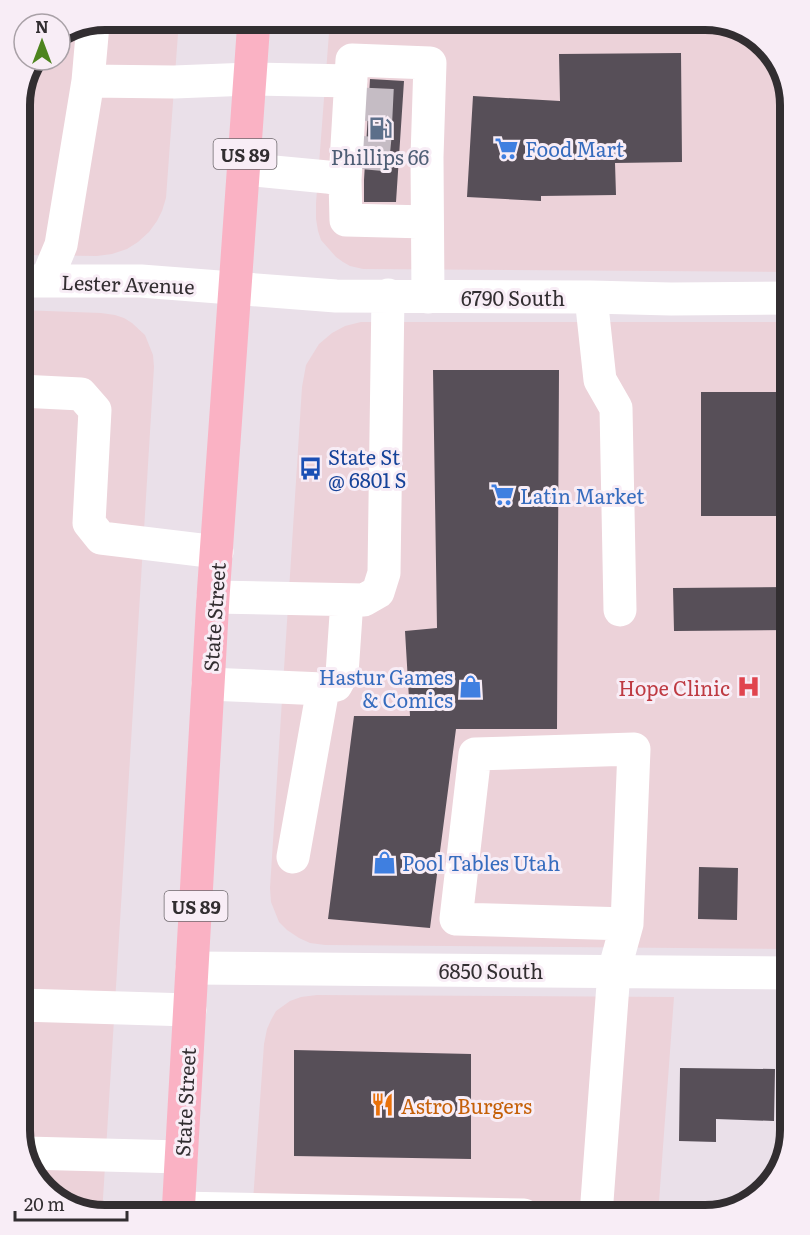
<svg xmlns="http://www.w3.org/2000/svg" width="810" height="1235" font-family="Literata,serif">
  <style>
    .commercial { fill: #ecd2d9 }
    .building { fill: #574f58 }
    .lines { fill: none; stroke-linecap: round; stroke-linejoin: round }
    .minor-tunnel { stroke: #c5bcc4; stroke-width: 33; stroke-dasharray: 33 16; stroke-linecap: butt }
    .minor { stroke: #fff; stroke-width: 33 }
    .major { stroke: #fab2c4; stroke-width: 33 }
    .labels { text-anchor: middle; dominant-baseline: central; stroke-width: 6; stroke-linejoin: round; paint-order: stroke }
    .shield { fill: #f8edf6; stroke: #6d676c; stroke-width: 1.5 }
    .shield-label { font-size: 18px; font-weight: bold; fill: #322e31 }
    .shop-label { font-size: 20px; fill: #366cbe; stroke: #f8edf6; text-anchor: start }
    .service-label { font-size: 20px; fill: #4e5e75; stroke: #f8edf6 }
    .street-label { font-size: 20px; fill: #322e31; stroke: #f8edf6 }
    .transit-label { font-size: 20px; fill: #164399; stroke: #f8edf6; text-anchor: start }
    .health-label { font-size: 20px; fill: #be3a42; stroke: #f8edf6; text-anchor: end }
    .food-label { font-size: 20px; fill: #c56008; stroke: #f8edf6; text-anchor: start }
    .rim { fill: none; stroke: #322e31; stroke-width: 8 }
  </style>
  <rect width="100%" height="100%" fill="#eae0e9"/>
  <path class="commercial" d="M 105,20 L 179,20 L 166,198 L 162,211 L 157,221 L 149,232 L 138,242 L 127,249 L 112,254 L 97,256 L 20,255 L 20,100 L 38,60 L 60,60 L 60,38 Z
    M 330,20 L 710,20 L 752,34 L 762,44 L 790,110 L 790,272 L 363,269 L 350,266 L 343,262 L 336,257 L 321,240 L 318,231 L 316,219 L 316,203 Z
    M 20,310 L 101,313 L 115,315 L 124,318 L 132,323 L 145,335 L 153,355 L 154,367 L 102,1215 L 62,1204 L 31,1172 L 20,1130 Z
    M 361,322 L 790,322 L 790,949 L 325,945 L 310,943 L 299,938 L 287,930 L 279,922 L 271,902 L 270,888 L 302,387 L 306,365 L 319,344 L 332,333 L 345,326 Z
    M 317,995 L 674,997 L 658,1215 L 252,1215 L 264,1044 L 267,1029 L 271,1020 L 276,1011 L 290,1001 L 301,997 Z"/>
  <path class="building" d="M 681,53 L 682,162 L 615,163 L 616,195 L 541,196 L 541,201 L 467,197 L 473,96 L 560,101 L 559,54 Z
    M 370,79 L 404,81 L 396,202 L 364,202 L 364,180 Z
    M 433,370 L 559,370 L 557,729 L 456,729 L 430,928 L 328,919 L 354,716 L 410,716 L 405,631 L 437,628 Z
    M 701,392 L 790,392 L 790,516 L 701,516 Z
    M 790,587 L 790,630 L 674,631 L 673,588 Z
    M 699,867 L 738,868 L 737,920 L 698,919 Z
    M 294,1050 L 471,1054 L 471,1159 L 294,1156 Z
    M 680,1068 L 775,1069 L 774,1121 L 716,1119 L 716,1142 L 679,1141 Z"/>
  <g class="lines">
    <path class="minor-tunnel" d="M 360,104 L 402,106
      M 357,152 L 399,156"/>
    <path class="minor" d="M 88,81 L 174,82 L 250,79 L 351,81
      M 244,169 L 327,177 L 345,180 L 352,60 L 430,63 L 427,157 L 428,297
      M 345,180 L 346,220 L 427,222
      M 20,281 L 141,281 L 336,296 L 591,297 L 671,299 L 790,298
      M 46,281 L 61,245 L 88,81 L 93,24
      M 591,297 L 600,380 L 616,408 L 620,610
      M 20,391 L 81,394 L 95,410 L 89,523 L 101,538 L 217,552
      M 213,597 L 364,600 L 378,592 L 384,573 L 388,295
      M 208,684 L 323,689 L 336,685 L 342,674 L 347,600
      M 293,857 L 323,689
      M 192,968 L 790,973
      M 20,1005 L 190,1010
      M 26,1153 L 181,1157
      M 178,1208 L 524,1215
      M 596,1215 L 614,971 L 627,924 L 634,749 L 475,754 L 456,919 L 627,924"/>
    <path class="major" d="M 178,1215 L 213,597 L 254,20"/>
  </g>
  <defs>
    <symbol id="fuel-bare" viewBox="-9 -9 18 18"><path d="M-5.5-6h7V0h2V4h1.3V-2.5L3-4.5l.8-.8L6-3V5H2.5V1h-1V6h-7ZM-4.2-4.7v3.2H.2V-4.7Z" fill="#5c6f8a" stroke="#f8edf6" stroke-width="2.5" paint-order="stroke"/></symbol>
    <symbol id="supermarket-bare" viewBox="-9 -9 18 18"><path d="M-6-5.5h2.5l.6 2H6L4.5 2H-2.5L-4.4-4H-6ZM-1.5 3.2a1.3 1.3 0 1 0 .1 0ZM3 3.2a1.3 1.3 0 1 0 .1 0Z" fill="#3f7fe0" stroke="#f8edf6" stroke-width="2.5" paint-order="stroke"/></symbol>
    <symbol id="bus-bare" viewBox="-9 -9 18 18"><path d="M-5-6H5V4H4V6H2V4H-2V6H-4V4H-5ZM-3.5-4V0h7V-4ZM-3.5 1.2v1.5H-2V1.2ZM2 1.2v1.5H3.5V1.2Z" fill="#1a4fb4" stroke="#f8edf6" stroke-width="2.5" paint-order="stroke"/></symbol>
    <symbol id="shop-bare" viewBox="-9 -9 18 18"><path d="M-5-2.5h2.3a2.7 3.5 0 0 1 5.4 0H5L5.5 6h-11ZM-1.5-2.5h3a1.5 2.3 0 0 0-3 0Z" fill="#3f7fe0" stroke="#f8edf6" stroke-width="2.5" paint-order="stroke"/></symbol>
    <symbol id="hospital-bare" viewBox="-9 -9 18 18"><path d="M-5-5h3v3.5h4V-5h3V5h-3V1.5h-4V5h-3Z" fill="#e0444e" stroke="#f8edf6" stroke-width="2.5" paint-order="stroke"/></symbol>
    <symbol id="restaurant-bare" viewBox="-9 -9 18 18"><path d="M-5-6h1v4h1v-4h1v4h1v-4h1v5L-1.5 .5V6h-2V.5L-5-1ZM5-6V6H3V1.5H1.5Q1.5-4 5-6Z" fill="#e8710a" stroke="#f8edf6" stroke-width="2.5" paint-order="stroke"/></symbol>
  </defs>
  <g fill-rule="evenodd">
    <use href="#fuel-bare" x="364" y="112" width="33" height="33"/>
    <use href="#supermarket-bare" x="490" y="132" width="33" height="33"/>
    <use href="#bus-bare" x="294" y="452" width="33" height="33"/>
    <use href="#supermarket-bare" x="486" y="478" width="33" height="33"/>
    <use href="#shop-bare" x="454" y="670" width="33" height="33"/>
    <use href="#hospital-bare" x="732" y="670" width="33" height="33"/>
    <use href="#shop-bare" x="368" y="846" width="33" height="33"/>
    <use href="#restaurant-bare" x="366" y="1088" width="33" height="33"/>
  </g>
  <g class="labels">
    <g class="shield">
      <rect x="213.5" y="139" width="63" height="30" rx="4.5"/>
      <rect x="164.5" y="891" width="63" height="30" rx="4.5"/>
    </g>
    <g class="shield-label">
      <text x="245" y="154">US 89</text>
      <text x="196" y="906">US 89</text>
    </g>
    <g class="shop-label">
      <text x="525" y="148">Food Mart</text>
      <text x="520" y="495">Latin Market</text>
      <text x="453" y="676" text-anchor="end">Hastur Games<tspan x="453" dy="23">&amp; Comics</tspan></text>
      <text x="402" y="862">Pool Tables Utah</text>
    </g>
    <g class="service-label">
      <text x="380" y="156">Phillips 66</text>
    </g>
    <g class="street-label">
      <text transform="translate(128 283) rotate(2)">Lester Avenue</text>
      <text x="513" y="297">6790 South</text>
      <text transform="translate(213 617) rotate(-86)">State Street</text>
      <text x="491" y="970">6850 South</text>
      <text transform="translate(184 1102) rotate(-87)">State Street</text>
    </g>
    <g class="transit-label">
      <text x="328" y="456">State St<tspan x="328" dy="23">@ 6801 S</tspan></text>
    </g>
    <g class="health-label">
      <text x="730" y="687">Hope Clinic</text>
    </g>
    <g class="food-label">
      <text x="401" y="1105">Astro Burgers</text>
    </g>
  </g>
  <path d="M0 0H810V1235H0ZM105 30H705A75 75 0 0 1 780 105V1130A75 75 0 0 1 705 1205H105A75 75 0 0 1 30 1130V105A75 75 0 0 1 105 30Z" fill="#f8edf6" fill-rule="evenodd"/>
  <path class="rim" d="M105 30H705A75 75 0 0 1 780 105V1130A75 75 0 0 1 705 1205H105A75 75 0 0 1 30 1130V105A75 75 0 0 1 105 30Z"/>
  <g transform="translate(42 42)"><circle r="28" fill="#f8edf6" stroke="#a9a1a7" stroke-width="1.5"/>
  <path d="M0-4.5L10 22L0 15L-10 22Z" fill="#4d841e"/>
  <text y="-9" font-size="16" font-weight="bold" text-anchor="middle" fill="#322e31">N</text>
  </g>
  <path d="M15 1211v9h112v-9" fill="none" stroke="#322e31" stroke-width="3"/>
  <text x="24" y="1211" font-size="18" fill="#322e31" stroke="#f8edf6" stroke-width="4.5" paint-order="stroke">20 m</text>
</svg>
